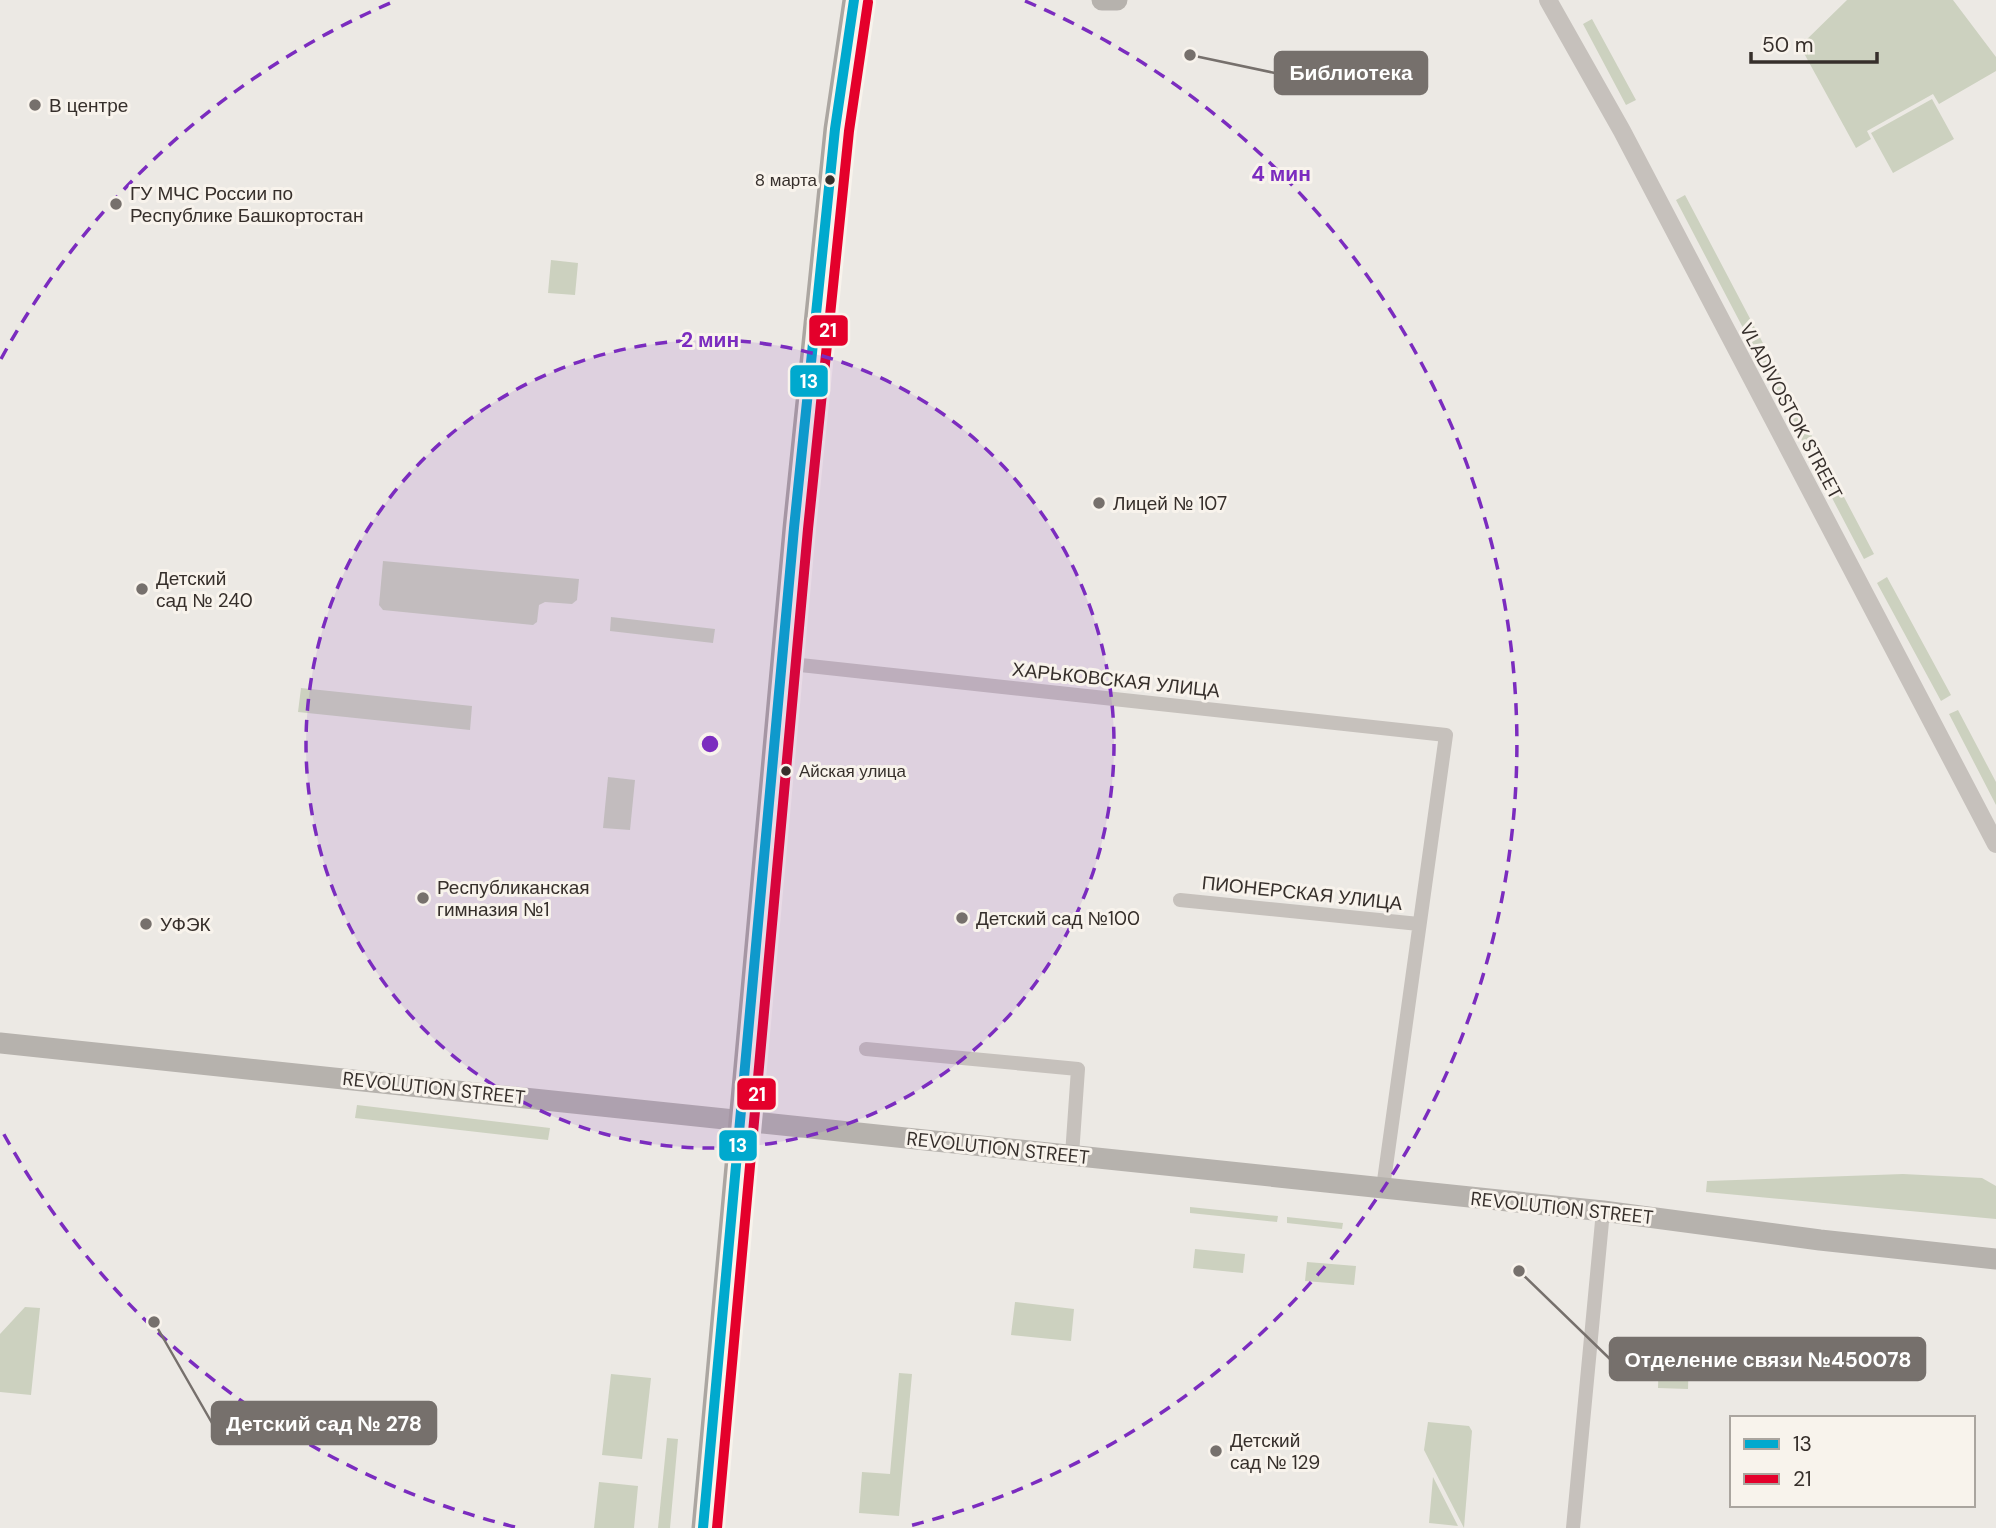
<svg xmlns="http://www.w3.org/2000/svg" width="1996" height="1528" font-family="'DM Sans',sans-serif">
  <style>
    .green { fill: #ccd1bf }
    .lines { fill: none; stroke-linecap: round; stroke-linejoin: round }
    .minor { stroke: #c6c1bc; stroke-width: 14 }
    .tertiary { stroke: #c6c1bc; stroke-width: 18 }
    .secondary { stroke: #b6b2ad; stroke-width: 21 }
    .primary { stroke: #aba6a1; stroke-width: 23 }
    .bus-1-casing { stroke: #f8f3ec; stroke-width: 16 }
    .bus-2-casing { stroke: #f8f3ec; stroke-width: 16 }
    .bus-1 { stroke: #00a9ce; stroke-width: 10 }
    .bus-2 { stroke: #e4002b; stroke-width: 10 }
    .ring { fill: none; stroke: #7b2cbf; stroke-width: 3.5; stroke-dasharray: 12 9 }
    .poi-dot { fill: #76706c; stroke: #f8f3ec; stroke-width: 2.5 }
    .bus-dot { fill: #362f2b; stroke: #f8f3ec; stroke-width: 2.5 }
    .labels { text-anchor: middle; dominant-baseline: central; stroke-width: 6; stroke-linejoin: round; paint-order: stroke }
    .bus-label { font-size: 17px; fill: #362f2b; stroke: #f8f3ec; text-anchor: end }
    .poi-label { font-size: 19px; fill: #362f2b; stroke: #f8f3ec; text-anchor: start }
    .street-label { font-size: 19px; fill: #362f2b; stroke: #f8f3ec }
    .centre { fill: #7b2cbf; stroke: #f8f3ec; stroke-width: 3.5 }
    .ring-label { font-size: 21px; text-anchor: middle; font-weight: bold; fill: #7b2cbf; stroke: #f8f3ec; stroke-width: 6; stroke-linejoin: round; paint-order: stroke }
    .leader { fill: none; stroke: #76706c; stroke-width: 2.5 }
    .callout-dot { fill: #76706c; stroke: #f8f3ec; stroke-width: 2.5 }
    .callout { fill: #76706c; stroke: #76706c; stroke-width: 2.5 }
    .callout-label { font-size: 21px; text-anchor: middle; font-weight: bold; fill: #fff }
    .line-badge { stroke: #f8f3ec; stroke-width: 2.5 }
    .badge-label { font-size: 19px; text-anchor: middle; font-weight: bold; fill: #fff }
  </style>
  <rect width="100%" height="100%" fill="#ece9e4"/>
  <path class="green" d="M 1847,0 L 1953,0 L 1996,57 L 1996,71 L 1939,104 L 1933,94 L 1867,131 L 1871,139 L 1856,148 L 1800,46 Z
    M 1592,19 L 1636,100 L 1626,105 L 1583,24 Z
    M 1932,99 L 1954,139 L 1893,173 L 1871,133 Z
    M 1685,195 L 1874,554 L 1864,559 L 1676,200 Z
    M 551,260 L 578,263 L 575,295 L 548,293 Z
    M 383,561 L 579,579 L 577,600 L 572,604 L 545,602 L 539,605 L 537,622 L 533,625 L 383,610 L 379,605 Z
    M 1887,577 L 1951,695 L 1941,701 L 1877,583 Z
    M 611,617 L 715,629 L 713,643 L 610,631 Z
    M 301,688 L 472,706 L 470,730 L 298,712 Z
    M 1958,710 L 1996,782 L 1996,805 L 1949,714 Z
    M 608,777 L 635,780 L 630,830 L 603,828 Z
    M 357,1105 L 550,1128 L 548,1140 L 355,1118 Z
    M 1903,1174 L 1982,1178 L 1996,1186 L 1996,1219 L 1706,1192 L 1707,1181 Z
    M 1190,1207 L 1278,1216 L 1277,1222 L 1190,1213 Z
    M 1287,1217 L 1343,1223 L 1342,1229 L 1287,1223 Z
    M 1195,1249 L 1245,1254 L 1243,1273 L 1193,1268 Z
    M 1307,1262 L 1356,1266 L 1354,1285 L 1305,1281 Z
    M 1015,1302 L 1074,1309 L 1071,1341 L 1011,1335 Z
    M 25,1307 L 40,1308 L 31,1395 L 0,1392 L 0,1334 Z
    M 1659,1353 L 1689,1354 L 1688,1389 L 1658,1388 Z
    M 899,1373 L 912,1374 L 899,1516 L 859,1513 L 862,1472 L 890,1474 Z
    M 611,1374 L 651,1378 L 642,1459 L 602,1455 Z
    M 1428,1422 L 1469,1426 L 1472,1431 L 1464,1528 L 1424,1450 Z
    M 667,1438 L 678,1439 L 670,1528 L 658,1528 Z
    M 1433,1477 L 1458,1526 L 1429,1523 Z
    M 599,1482 L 638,1486 L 634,1528 L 594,1528 Z"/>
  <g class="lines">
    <path class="minor" d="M 782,663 L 1446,735 L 1383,1188
      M 1180,900 L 1419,924
      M 866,1049 L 1078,1069 L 1072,1155
      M 1573,1528 L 1603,1211"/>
    <path class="tertiary" d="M 1548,0 L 1622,131 L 1996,844"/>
    <path class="secondary" d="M 1102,0 L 1117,0
      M 0,1043 L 1603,1211 L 1820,1240 L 1996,1259"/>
    <path class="primary" d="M 703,1528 L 794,528 L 835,129 L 854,0"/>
    <defs>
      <path id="bus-1" d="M 703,1528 L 794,528 L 835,129 L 854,0"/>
      <path id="bus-2" d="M 717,1528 L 808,529 L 849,131 L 868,2"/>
    </defs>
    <use href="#bus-1" class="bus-1-casing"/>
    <use href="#bus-2" class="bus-2-casing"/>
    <use href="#bus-1" class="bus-1"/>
    <use href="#bus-2" class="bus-2"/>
  </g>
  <circle cx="710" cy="744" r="404" fill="#7b2cbf" fill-opacity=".12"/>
  <g class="ring">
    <circle cx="710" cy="744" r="404"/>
    <path d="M515 1527A807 807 0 0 1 1 1129M1 359A807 807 0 0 1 395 1M1025 1A807 807 0 0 1 905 1527"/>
  </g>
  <g class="poi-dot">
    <circle cx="35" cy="105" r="7"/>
    <circle cx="116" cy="204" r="7"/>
    <circle cx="1099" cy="503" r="7"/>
    <circle cx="142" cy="589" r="7"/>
    <circle cx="423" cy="898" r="7"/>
    <circle cx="962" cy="918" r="7"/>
    <circle cx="146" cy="924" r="7"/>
    <circle cx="1216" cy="1451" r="7"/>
  </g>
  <g class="bus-dot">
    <circle cx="830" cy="180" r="6"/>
    <circle cx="786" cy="771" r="6"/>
  </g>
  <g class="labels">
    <g class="bus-label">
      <text x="817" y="180">8 марта</text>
      <text x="799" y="771" text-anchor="start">Айская улица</text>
    </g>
    <g class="poi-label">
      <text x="49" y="105">В центре</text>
      <text x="130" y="193">ГУ МЧС России по<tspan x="130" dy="22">Республике Башкортостан</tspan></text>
      <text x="1113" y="503">Лицей № 107</text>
      <text x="156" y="578">Детский<tspan x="156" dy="22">сад № 240</tspan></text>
      <text x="437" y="887">Республиканская<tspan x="437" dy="22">гимназия №1</tspan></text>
      <text x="976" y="918">Детский сад №100</text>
      <text x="160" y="924">УФЭК</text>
      <text x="1230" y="1440">Детский<tspan x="1230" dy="22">сад № 129</tspan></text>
    </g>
    <g class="street-label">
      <text transform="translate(1791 411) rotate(62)">VLADIVOSTOK STREET</text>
      <text transform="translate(1116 680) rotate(6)">ХАРЬКОВСКАЯ УЛИЦА</text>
      <text transform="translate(1302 893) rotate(6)">ПИОНЕРСКАЯ УЛИЦА</text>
      <text transform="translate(434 1088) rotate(6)">REVOLUTION STREET</text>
      <text transform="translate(998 1148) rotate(6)">REVOLUTION STREET</text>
      <text transform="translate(1562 1208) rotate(6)">REVOLUTION STREET</text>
    </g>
  </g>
  <circle cx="710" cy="744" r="10" class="centre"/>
  <g class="ring-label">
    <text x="1281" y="181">4 мин</text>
    <text x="710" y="347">2 мин</text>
  </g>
  <path class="leader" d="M1190 55L1275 73M1519 1271L1610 1359M154 1322L212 1423"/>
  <g class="callout-dot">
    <circle cx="1190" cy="55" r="7"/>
    <circle cx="1519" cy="1271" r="7"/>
    <circle cx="154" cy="1322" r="7"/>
  </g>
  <g class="callout">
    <rect x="1275" y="52" width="152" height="42" rx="7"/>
    <rect x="1610" y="1338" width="315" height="42" rx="7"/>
    <rect x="212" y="1402" width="224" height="42" rx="7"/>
  </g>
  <g class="callout-label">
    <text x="1351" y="80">Библиотека</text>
    <text x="1768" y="1367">Отделение связи №450078</text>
    <text x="324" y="1431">Детский сад № 278</text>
  </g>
  <g class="line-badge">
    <rect x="808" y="314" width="41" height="33" rx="7" fill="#e4002b"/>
    <rect x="789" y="364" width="40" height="34" rx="7" fill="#00a9ce"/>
    <rect x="736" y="1077" width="41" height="34" rx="7" fill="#e4002b"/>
    <rect x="718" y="1129" width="40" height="33" rx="7" fill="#00a9ce"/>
  </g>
  <g class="badge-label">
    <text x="828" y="337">21</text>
    <text x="809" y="388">13</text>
    <text x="757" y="1101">21</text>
    <text x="738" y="1152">13</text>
  </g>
  <rect x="1730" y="1416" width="245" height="91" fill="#f8f3ec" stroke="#aaa59f" stroke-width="2"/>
  <rect x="1744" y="1439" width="35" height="10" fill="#00a9ce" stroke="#aaa59f" stroke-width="2"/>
  <text x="1793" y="1451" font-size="21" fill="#362f2b">13</text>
  <rect x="1744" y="1474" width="35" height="10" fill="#e4002b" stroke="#aaa59f" stroke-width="2"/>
  <text x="1793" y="1486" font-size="21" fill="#362f2b">21</text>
  <path d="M1751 52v10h126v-10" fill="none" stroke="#362f2b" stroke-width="3.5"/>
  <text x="1762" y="52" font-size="21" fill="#362f2b" stroke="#f8f3ec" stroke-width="5" paint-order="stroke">50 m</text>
</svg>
